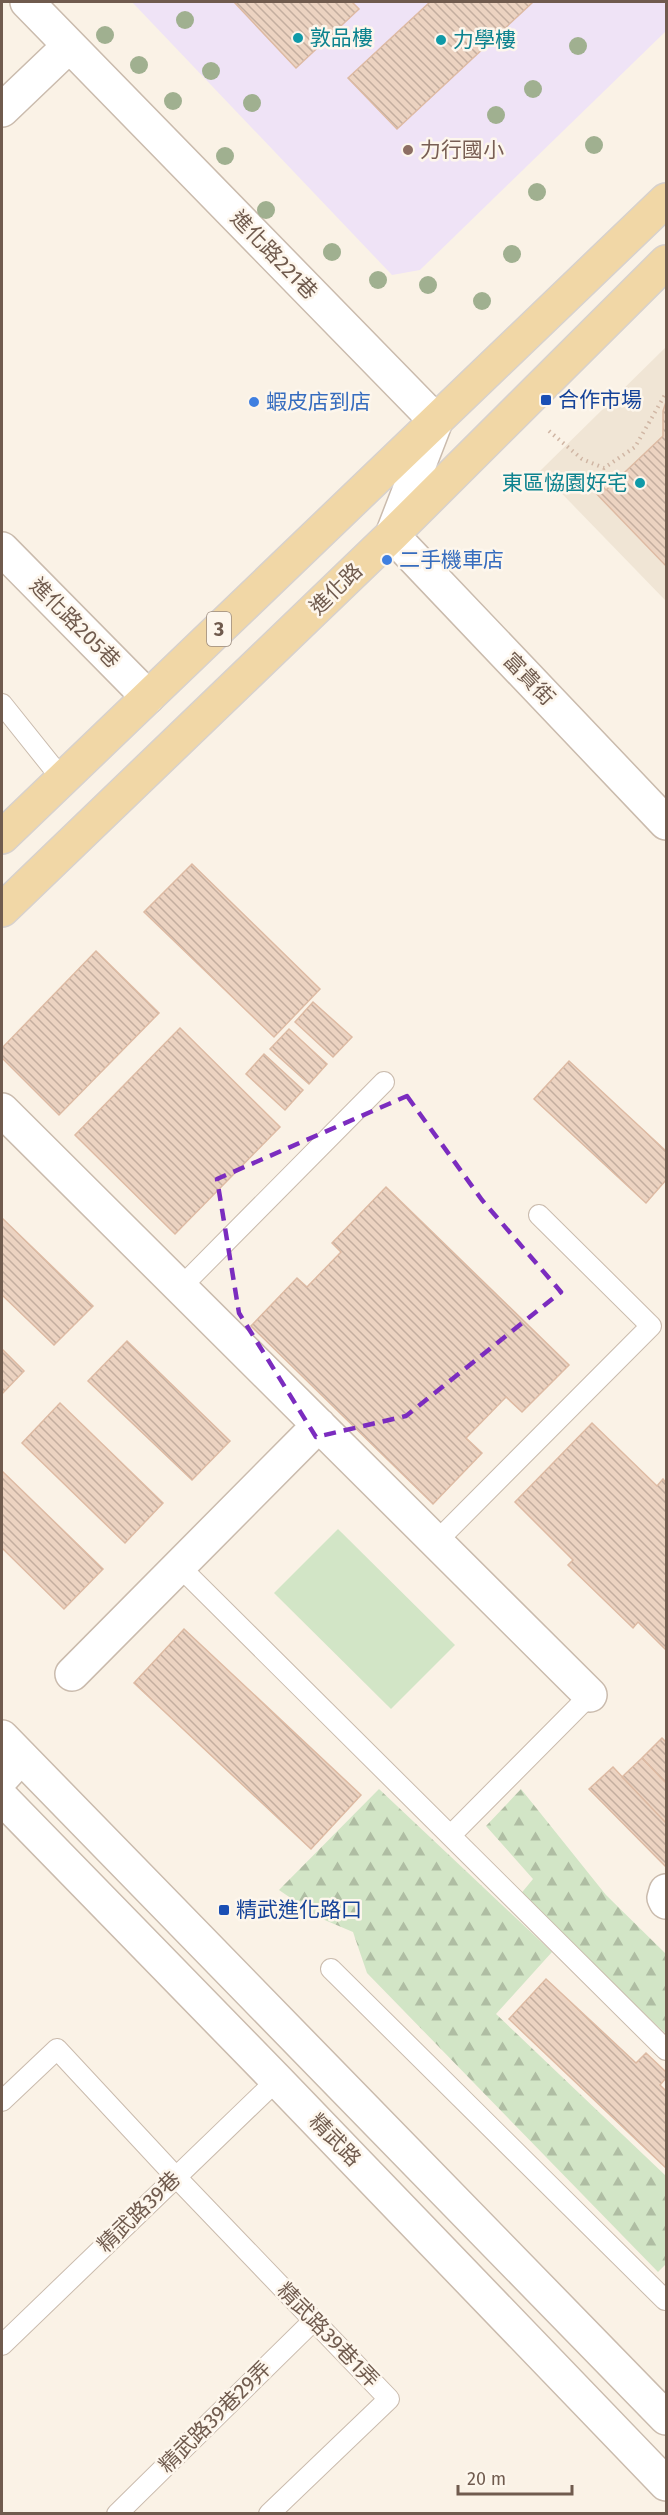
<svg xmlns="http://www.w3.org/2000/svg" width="668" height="2515" font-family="'Fira Sans','Noto Sans TC',sans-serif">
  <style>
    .residential { fill: #f0e5d5 }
    .education { fill: #efe3f6 }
    .forest { fill: url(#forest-firs) }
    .pitch { fill: #d2e5c6 }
    .building { fill: url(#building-back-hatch); stroke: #ddbaa3; stroke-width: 1.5 }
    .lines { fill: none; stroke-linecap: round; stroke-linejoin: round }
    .service-casing { stroke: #cabbad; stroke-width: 22 }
    .minor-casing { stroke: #cabbad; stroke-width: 36 }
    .tertiary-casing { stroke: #cabbad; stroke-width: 36 }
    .primary-casing { stroke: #d7d1cd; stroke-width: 36 }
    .path { stroke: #d0b6a4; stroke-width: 4; stroke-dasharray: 1.5 4.5; stroke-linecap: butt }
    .service { stroke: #fff; stroke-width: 20 }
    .minor { stroke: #fff; stroke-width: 33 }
    .tertiary { stroke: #fff; stroke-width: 33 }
    .primary { stroke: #f1d7a6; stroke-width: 33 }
    .tree { fill: #a0b090 }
    .marked { fill: none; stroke: #7b2cbf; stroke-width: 4.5; stroke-dasharray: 12 8; stroke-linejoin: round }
    .culture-dot { fill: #0f9aa8; stroke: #fdf6ec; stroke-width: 2 }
    .education-dot { fill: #8d6e63; stroke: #fdf6ec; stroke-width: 2 }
    .transit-dot { fill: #1a4fb4; stroke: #fdf6ec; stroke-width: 2 }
    .shop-dot { fill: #3f7fe0; stroke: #fdf6ec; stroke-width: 2 }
    .labels { text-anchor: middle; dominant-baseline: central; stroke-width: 5; stroke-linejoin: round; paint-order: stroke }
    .shield { fill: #fdf6ec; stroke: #9a8a7d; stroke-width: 1.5 }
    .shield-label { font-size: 20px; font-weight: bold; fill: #705b4e }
    .culture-label { font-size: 21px; fill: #0d838f; stroke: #fdf6ec; text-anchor: start }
    .education-label { font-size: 21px; fill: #785e54; stroke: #fdf6ec; text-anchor: start }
    .street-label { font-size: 21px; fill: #705b4e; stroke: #fdf6ec }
    .transit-label { font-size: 21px; fill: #164399; stroke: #fdf6ec; text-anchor: start }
    .shop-label { font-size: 21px; fill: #366cbe; stroke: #fdf6ec; text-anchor: start }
  </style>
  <defs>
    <pattern id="forest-firs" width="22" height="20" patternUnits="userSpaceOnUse" patternTransform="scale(1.5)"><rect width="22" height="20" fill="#d2e5c6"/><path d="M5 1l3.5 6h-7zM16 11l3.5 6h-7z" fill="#afbda3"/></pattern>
    <pattern id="building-back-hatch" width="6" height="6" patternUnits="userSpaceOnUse" patternTransform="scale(1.5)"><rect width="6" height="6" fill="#ecd3c1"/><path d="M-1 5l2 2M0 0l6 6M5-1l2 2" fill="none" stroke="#c4ae9f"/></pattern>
  </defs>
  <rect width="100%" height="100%" fill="#faf2e6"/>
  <path class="residential" d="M 666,347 L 666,601 L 540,471 Z"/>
  <path class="education" d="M 132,2 L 666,2 L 666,31 L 420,270 L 392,275 Z"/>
  <path class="forest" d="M 379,1789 L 552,1952 L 496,2014 L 666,2176 L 666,2264 L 658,2272 L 367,1973 L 353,1932 L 320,1918 L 279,1890 Z
    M 521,1789 L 606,1895 L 666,1954 L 666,2034 L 519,1896 L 533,1879 L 486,1826 Z"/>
  <path class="pitch" d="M 338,1529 L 455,1645 L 391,1709 L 274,1593 Z"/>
  <path class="building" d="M 234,2 L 352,2 L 359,9 L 296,68 Z
    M 430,2 L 533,2 L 397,129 L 348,78 Z
    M 666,402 L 666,566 L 591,488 L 598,481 L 606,490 L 663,436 L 663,411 Z
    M 192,864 L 320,989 L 274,1037 L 144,912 Z
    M 96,951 L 159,1013 L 59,1115 L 2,1058 L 2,1048 Z
    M 313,1002 L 352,1037 L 333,1057 L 295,1022 Z
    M 180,1028 L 280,1127 L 175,1234 L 75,1135 Z
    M 289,1029 L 327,1064 L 309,1084 L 270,1049 Z
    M 264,1054 L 303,1090 L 285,1110 L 246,1074 Z
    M 569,1061 L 666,1151 L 666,1180 L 646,1203 L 534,1099 Z
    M 386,1187 L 569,1365 L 522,1412 L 506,1397 L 466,1438 L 482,1453 L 433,1504 L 251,1326 L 297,1278 L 307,1287 L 341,1252 L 332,1243 Z
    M 2,1218 L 93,1306 L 54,1345 L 2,1295 Z
    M 127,1341 L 230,1441 L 192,1480 L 88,1381 Z
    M 2,1349 L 24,1371 L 2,1394 Z
    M 60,1403 L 163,1503 L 125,1543 L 22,1443 Z
    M 592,1423 L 657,1486 L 663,1479 L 666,1483 L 666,1650 L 638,1622 L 633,1628 L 568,1565 L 573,1560 L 515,1502 Z
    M 2,1471 L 103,1569 L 64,1609 L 2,1548 Z
    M 184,1629 L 361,1795 L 311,1849 L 134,1683 Z
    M 662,1738 L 666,1742 L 666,1783 L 642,1758 Z
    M 642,1758 L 666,1783 L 666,1823 L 622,1777 Z
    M 613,1767 L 666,1823 L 666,1867 L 589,1789 Z
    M 546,1979 L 636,2063 L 646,2053 L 666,2072 L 666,2078 L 660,2085 L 666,2091 L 666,2168 L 509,2019 Z"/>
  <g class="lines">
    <defs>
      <path id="service" d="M 2,704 L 62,779
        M 180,1288 L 384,1082
        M 436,1542 L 651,1326 L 539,1215
        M 179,1566 L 666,2050
        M 451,1835 L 590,1695
        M 331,1969 L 665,2300 L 666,2298
        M 2,2101 L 57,2049 L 176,2177 L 389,2399 L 269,2514
        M 2,2345 L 277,2080
        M 117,2514 L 314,2320"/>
      <path id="minor" d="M 27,2 L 436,421 L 392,535 L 666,823
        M 2,110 L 69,46
        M 2,549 L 148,697
        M 2,1110 L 590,1695
        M 72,1674 L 319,1425
        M 2,1778 L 21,1757
        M 666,1891 L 664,1898 L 666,1902"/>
      <path id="tertiary" d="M 2,1737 L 666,2418
        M 2,1798 L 277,2080 L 666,2484"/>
      <path id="primary" d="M 2,837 L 666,200
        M 2,910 L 392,535 L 666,262"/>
    </defs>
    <use href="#service" class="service-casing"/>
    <use href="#minor" class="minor-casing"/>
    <use href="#tertiary" class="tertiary-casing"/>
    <use href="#primary" class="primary-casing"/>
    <path class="path" d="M 549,431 L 582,459 L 604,468 L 635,447 L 666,393"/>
    <use href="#service" class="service"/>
    <use href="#minor" class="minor"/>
    <use href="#tertiary" class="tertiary"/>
    <use href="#primary" class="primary"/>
  </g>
  <g class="tree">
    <circle cx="185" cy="20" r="9"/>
    <circle cx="105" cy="35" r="9"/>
    <circle cx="578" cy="46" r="9"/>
    <circle cx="139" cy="65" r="9"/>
    <circle cx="211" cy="71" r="9"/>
    <circle cx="533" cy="89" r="9"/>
    <circle cx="173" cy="101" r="9"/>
    <circle cx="252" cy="103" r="9"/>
    <circle cx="496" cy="115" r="9"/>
    <circle cx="594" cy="145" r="9"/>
    <circle cx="225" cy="156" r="9"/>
    <circle cx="537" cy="192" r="9"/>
    <circle cx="266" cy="210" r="9"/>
    <circle cx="332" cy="252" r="9"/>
    <circle cx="512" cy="254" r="9"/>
    <circle cx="378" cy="280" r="9"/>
    <circle cx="428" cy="285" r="9"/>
    <circle cx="482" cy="301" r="9"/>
  </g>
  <path class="marked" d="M 407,1096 L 482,1200 L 561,1292 L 406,1416 L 316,1437 L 239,1313 L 217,1179 Z"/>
  <g class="culture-dot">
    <circle cx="298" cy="38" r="6"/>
    <circle cx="441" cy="40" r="6"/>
    <circle cx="640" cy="483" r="6"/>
  </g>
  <circle class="education-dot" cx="408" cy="150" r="6"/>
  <g class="transit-dot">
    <rect x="540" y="394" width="12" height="12" rx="3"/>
    <rect x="218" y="1904" width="12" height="12" rx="3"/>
  </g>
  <g class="shop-dot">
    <circle cx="254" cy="402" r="6"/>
    <circle cx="387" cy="560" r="6"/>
  </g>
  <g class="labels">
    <rect class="shield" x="207" y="612" width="24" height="34" rx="4.5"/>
    <g class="shield-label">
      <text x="219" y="629">3</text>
    </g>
    <g class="culture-label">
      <text x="310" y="38">敦品樓</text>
      <text x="453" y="40">力學樓</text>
      <text x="628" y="483" text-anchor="end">東區恊園好宅</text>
    </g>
    <g class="education-label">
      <text x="420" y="150">力行國小</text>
    </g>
    <g class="street-label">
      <text transform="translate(274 255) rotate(46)">進化路221巷</text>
      <text transform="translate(336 589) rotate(-44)">進化路</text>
      <text transform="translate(75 623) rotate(45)">進化路205巷</text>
      <text transform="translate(529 679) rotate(46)">富貴街</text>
      <text transform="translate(335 2140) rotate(46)">精武路</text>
      <text transform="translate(139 2212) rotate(-44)">精武路39巷</text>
      <text transform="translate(328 2335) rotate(46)">精武路39巷1弄</text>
      <text transform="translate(215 2417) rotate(-45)">精武路39巷29弄</text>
    </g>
    <g class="transit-label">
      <text x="558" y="400">合作市場</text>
      <text x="236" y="1910">精武進化路口</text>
    </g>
    <g class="shop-label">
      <text x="266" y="402">蝦皮店到店</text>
      <text x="399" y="560">二手機車店</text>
    </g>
  </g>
  <rect width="668" height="2515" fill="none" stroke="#705b4e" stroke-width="6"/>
  <path d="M458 2485v9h114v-9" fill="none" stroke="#705b4e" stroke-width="3"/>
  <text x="467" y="2485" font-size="18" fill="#705b4e" stroke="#fdf6ec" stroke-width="4.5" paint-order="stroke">20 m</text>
</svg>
